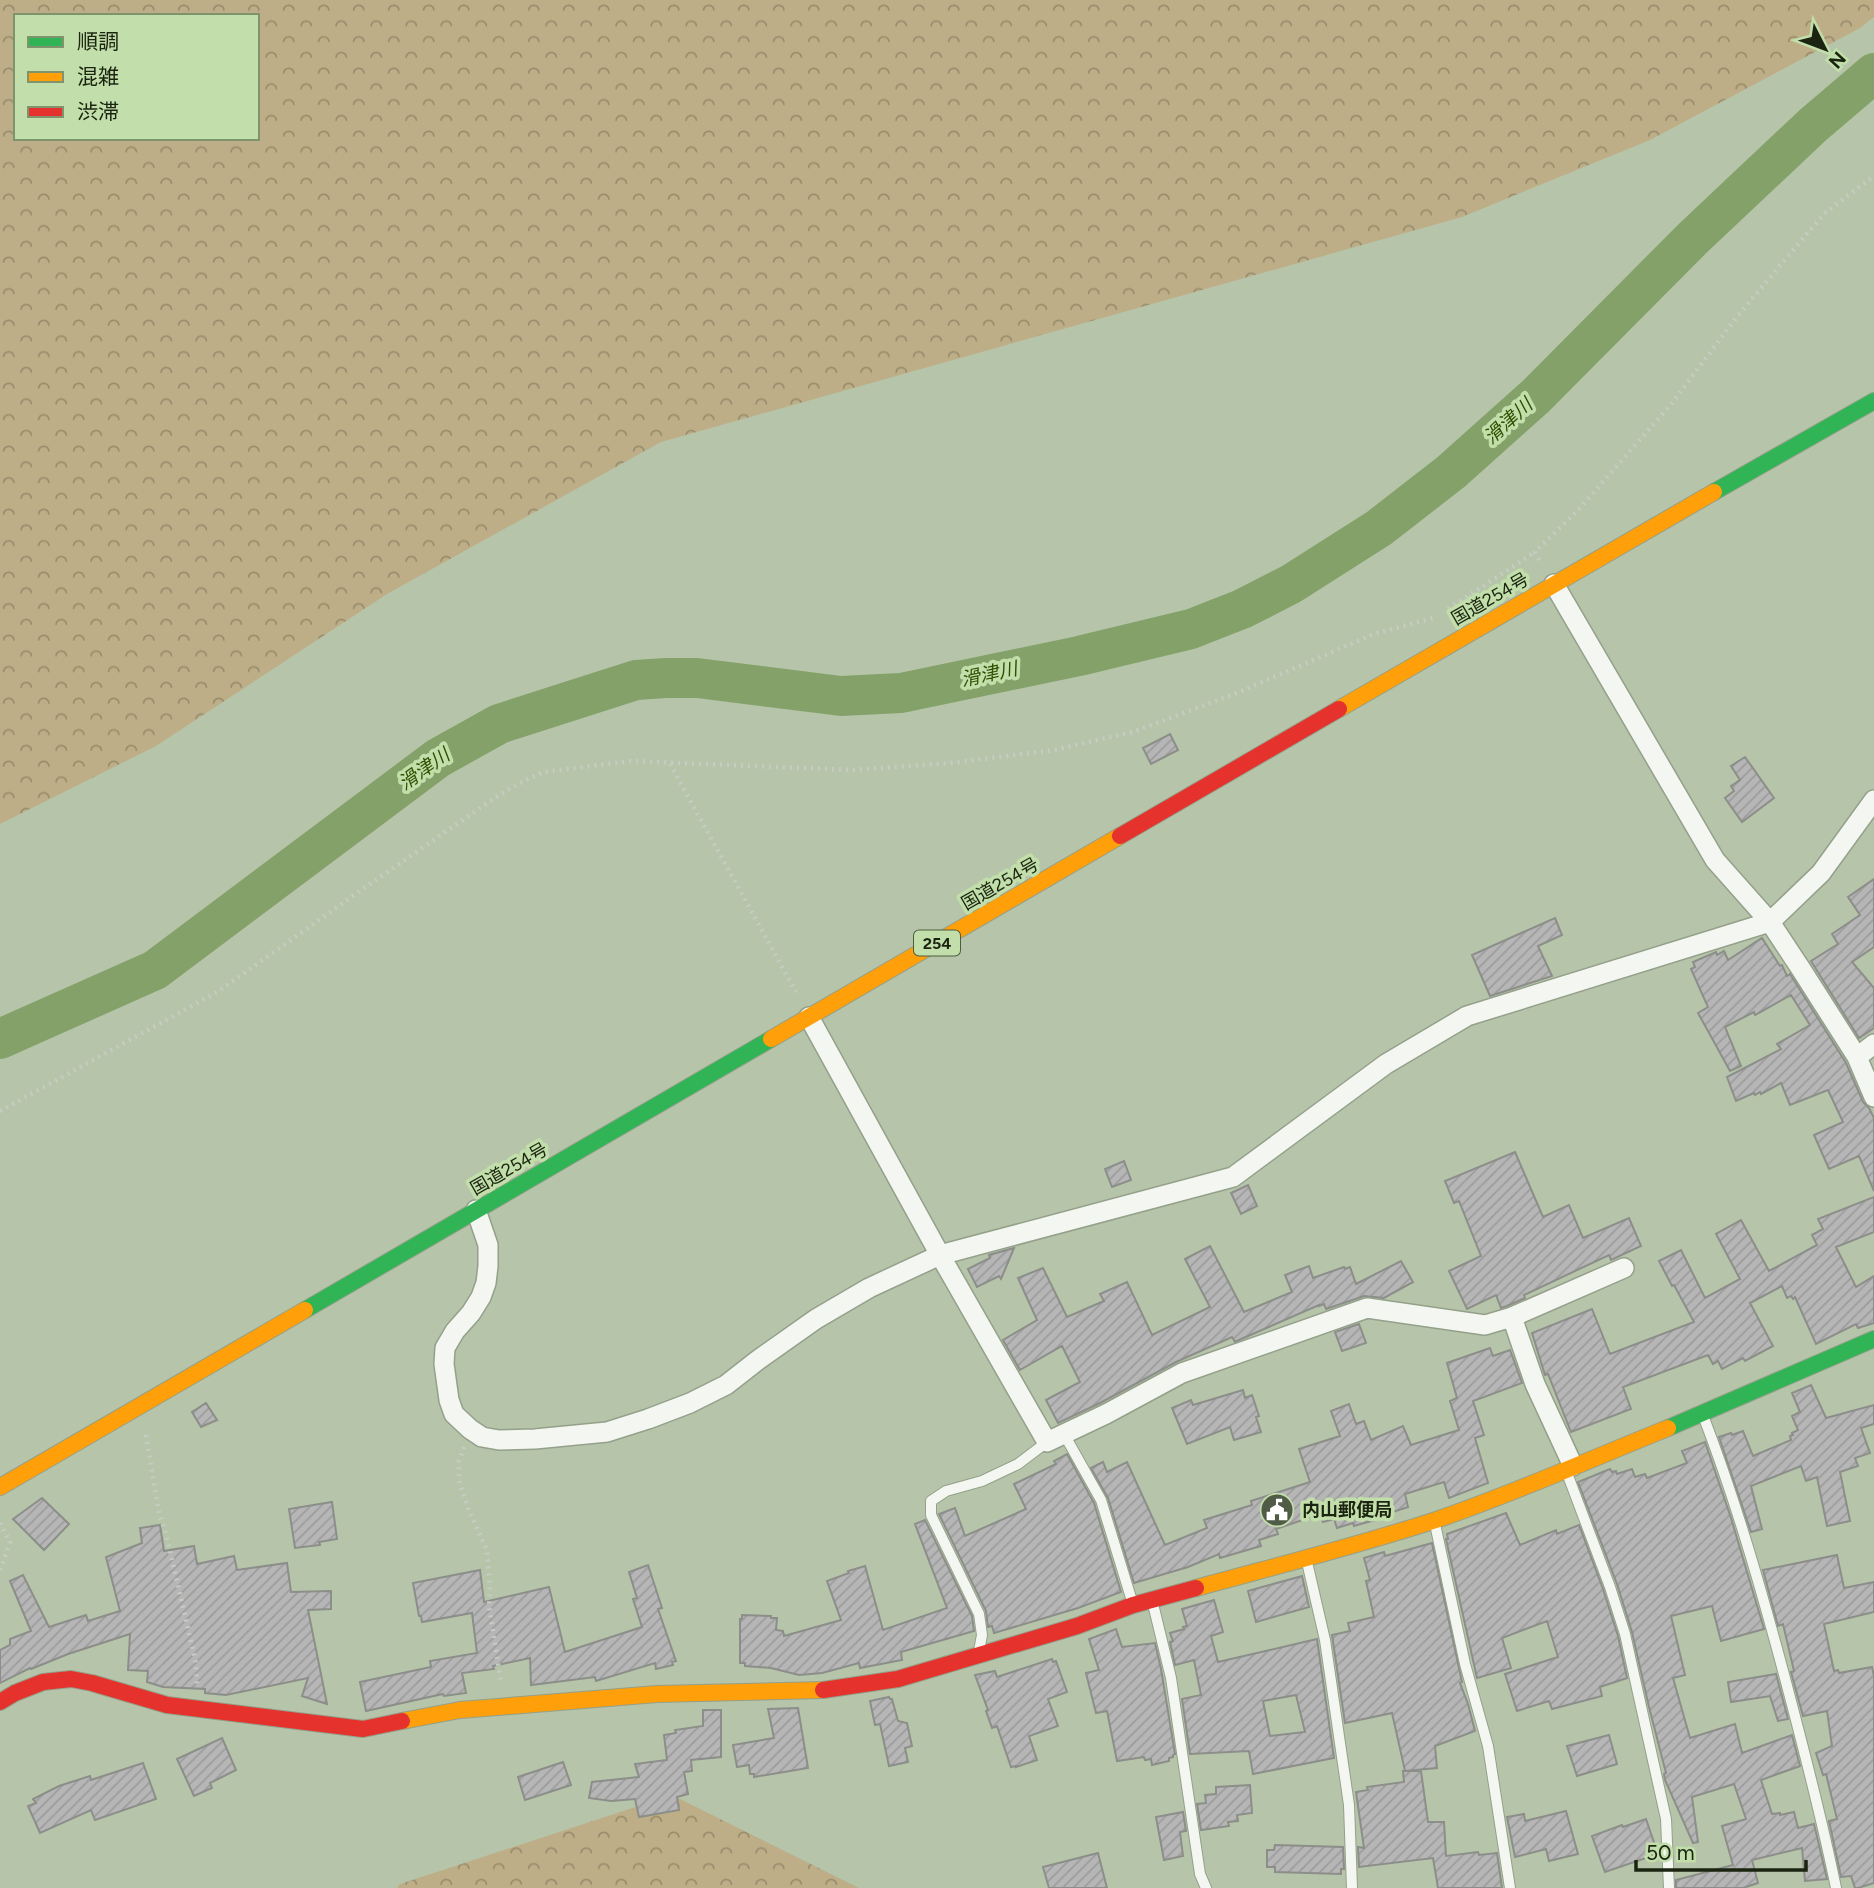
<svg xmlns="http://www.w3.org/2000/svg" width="1874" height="1888" font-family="Figtree,'Noto Sans JP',sans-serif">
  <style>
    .forest { fill: url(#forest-crowns); fill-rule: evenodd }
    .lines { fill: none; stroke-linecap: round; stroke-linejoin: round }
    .river { stroke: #84a169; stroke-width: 40 }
    .building { fill: url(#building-hatch); stroke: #8c8e8a; stroke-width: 2; fill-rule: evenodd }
    .lane-casing { stroke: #94a08a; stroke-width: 12 }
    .street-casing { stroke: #94a08a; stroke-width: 22 }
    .fast-casing { stroke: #94a08a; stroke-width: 18 }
    .slow-casing { stroke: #94a08a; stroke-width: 18 }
    .jam-casing { stroke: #94a08a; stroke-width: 18 }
    .path { stroke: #c7ccc2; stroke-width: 4.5; stroke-dasharray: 2 5; stroke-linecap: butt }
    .lane { stroke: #f4f6f2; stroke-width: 10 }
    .street { stroke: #f4f6f2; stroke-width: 19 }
    .fast { stroke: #30b455; stroke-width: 16 }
    .slow { stroke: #ff9f0a; stroke-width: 16 }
    .jam { stroke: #e5322d; stroke-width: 16 }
    .labels { text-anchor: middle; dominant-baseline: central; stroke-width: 7; stroke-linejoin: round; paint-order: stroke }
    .shield { fill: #c2deaa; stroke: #4c5c3e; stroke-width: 2 }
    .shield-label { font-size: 16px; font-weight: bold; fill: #1a2410 }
    .street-label { font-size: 18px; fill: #1a2410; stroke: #c2deaa }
    .poi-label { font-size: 18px; font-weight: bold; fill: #1a2410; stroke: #c2deaa; text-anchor: start }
    .water-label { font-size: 19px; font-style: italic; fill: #305000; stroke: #c2deaa }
  </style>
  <defs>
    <pattern id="forest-crowns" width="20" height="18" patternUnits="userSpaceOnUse" patternTransform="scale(1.75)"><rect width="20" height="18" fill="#bdae87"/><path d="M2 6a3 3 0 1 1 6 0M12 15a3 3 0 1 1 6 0" fill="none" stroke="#998d6d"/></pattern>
    <pattern id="building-hatch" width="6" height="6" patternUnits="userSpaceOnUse" patternTransform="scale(1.75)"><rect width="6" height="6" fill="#b7b6b7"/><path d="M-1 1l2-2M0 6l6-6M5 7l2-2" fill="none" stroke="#9d9c9c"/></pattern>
  </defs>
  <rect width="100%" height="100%" fill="#b6c5a9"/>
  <path class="forest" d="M 0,0 L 1874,0 L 1874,17 L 1860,28 L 1650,140 L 1462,217 L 661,442 L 387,594 L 156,746 L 0,824 ZM 16,16 L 257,16 L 257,138 L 16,138 Z
    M 672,1795 L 859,1888 L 397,1888 L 400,1884 Z"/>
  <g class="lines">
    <path class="river" d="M 0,1039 L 155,970 L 438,758 L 499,724 L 636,680 L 666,678 L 697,678 L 841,696 L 901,693 L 1079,656 L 1191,629 L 1242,609 L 1291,584 L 1379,528 L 1451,472 L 1536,396 L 1692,239 L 1813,125 L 1874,73"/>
  </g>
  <path class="building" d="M 1170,734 L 1178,750 L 1151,764 L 1143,748 Z
    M 1745,757 L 1774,798 L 1742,822 L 1725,798 L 1734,791 L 1731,786 L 1740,780 L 1731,766 Z
    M 1874,879 L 1874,947 L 1852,962 L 1874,988 L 1874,1028 L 1859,1038 L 1811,961 L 1838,944 L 1832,934 L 1860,915 L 1848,897 Z
    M 1555,918 L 1562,935 L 1538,946 L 1552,976 L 1490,996 L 1472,955 Z
    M 1762,938 L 1780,966 L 1782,965 L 1787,976 L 1790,974 L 1846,1063 L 1863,1102 L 1869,1108 L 1874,1118 L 1874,1191 L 1859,1156 L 1829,1169 L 1814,1135 L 1843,1122 L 1828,1090 L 1790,1105 L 1781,1083 L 1761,1094 L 1760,1092 L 1755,1095 L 1754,1093 L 1736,1101 L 1727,1077 L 1781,1049 L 1777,1044 L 1810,1025 L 1791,995 L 1755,1015 L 1754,1012 L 1725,1027 L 1741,1066 L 1730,1071 L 1698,1013 L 1708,1007 L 1691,969 L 1695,967 L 1693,962 L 1716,952 L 1717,955 L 1724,951 L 1728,960 Z
    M 1515,1152 L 1543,1217 L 1569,1205 L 1583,1238 L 1629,1218 L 1641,1246 L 1611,1260 L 1609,1255 L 1524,1295 L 1525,1298 L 1507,1306 L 1501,1308 L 1496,1295 L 1467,1309 L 1449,1271 L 1481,1256 L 1459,1201 L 1454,1203 L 1445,1181 Z
    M 1124,1161 L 1131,1180 L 1112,1187 L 1105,1169 Z
    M 1248,1185 L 1257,1206 L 1241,1214 L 1231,1193 Z
    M 1874,1197 L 1874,1232 L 1836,1247 L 1856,1287 L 1874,1276 L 1874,1323 L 1858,1328 L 1856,1324 L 1816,1344 L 1795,1297 L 1793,1299 L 1791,1296 L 1787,1298 L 1782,1286 L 1750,1303 L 1773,1346 L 1745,1361 L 1743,1358 L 1722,1369 L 1718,1361 L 1713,1364 L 1708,1355 L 1623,1387 L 1631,1409 L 1571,1432 L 1548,1374 L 1545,1375 L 1532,1333 L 1592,1309 L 1610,1354 L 1694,1322 L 1674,1285 L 1672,1286 L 1659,1261 L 1681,1250 L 1705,1298 L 1740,1279 L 1716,1234 L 1741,1220 L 1769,1271 L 1817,1245 L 1812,1235 L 1823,1229 L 1818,1219 Z
    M 1210,1246 L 1244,1312 L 1292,1292 L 1285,1275 L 1309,1266 L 1313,1278 L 1344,1267 L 1345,1269 L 1350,1267 L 1356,1284 L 1401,1261 L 1413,1282 L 1384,1298 L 1364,1296 L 1326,1309 L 1324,1304 L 1319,1306 L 1319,1305 L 1239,1340 L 1235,1342 L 1232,1337 L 1176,1362 L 1100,1403 L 1058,1423 L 1046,1400 L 1080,1382 L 1062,1346 L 1020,1370 L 1003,1340 L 1037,1320 L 1018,1278 L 1043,1268 L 1067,1317 L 1104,1301 L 1100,1294 L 1127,1282 L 1152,1335 L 1210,1307 L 1185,1259 Z
    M 1014,1248 L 1001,1279 L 999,1276 L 977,1287 L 968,1269 L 990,1258 L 989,1255 Z
    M 1359,1324 L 1366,1343 L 1342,1351 L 1335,1332 Z
    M 1490,1348 L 1493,1356 L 1510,1350 L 1522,1383 L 1473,1401 L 1484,1435 L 1475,1438 L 1488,1483 L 1449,1498 L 1444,1482 L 1405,1494 L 1408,1507 L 1374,1518 L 1375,1520 L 1354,1526 L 1353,1523 L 1337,1528 L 1334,1519 L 1323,1522 L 1320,1514 L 1276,1529 L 1278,1534 L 1259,1540 L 1261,1546 L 1220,1558 L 1219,1554 L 1188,1567 L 1134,1583 L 1108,1498 L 1091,1468 L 1103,1462 L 1107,1472 L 1127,1462 L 1165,1545 L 1207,1528 L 1204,1520 L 1252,1505 L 1251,1501 L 1310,1482 L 1299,1449 L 1340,1436 L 1331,1411 L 1349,1404 L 1356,1424 L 1364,1421 L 1371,1440 L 1403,1426 L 1411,1445 L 1459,1430 L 1450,1401 L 1457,1398 L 1447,1363 Z
    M 1811,1385 L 1826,1418 L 1874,1405 L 1874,1424 L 1861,1428 L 1870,1453 L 1855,1458 L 1858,1466 L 1840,1472 L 1850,1521 L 1827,1526 L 1817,1477 L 1806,1481 L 1801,1466 L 1751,1486 L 1762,1529 L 1751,1532 L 1719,1437 L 1731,1433 L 1732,1435 L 1743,1431 L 1753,1456 L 1791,1440 L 1790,1436 L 1793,1435 L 1792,1433 L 1798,1430 L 1792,1416 L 1800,1412 L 1792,1393 Z
    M 1243,1390 L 1245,1398 L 1252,1395 L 1259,1416 L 1256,1417 L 1261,1432 L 1234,1440 L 1230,1427 L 1187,1444 L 1172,1408 L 1191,1400 L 1193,1405 Z
    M 206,1403 L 217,1420 L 201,1427 L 192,1412 Z
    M 1705,1442 L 1731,1518 L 1764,1629 L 1721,1641 L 1712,1606 L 1671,1616 L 1685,1675 L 1673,1678 L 1690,1738 L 1735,1724 L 1742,1753 L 1792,1735 L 1800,1766 L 1761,1780 L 1772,1814 L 1780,1813 L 1780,1815 L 1794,1812 L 1798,1828 L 1814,1824 L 1827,1879 L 1805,1881 L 1802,1848 L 1752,1860 L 1758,1883 L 1743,1888 L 1676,1888 L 1676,1880 L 1733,1865 L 1722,1826 L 1746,1819 L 1734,1784 L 1692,1797 L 1698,1842 L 1693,1843 L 1665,1780 L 1664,1774 L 1666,1773 L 1649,1707 L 1632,1632 L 1617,1584 L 1578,1482 L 1610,1469 L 1612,1472 L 1616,1471 L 1617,1474 L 1632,1469 L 1635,1477 L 1645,1474 L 1647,1478 L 1687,1463 L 1682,1451 Z
    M 1067,1454 L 1094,1503 L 1121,1592 L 1078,1608 L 994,1633 L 992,1626 L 988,1627 L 986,1611 L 939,1514 L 955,1508 L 965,1536 L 1026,1509 L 1014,1484 L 1056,1464 L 1054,1461 Z
    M 42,1498 L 69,1524 L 44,1550 L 13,1519 Z
    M 332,1502 L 337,1539 L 319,1542 L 320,1545 L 295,1548 L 289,1509 Z
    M 1506,1513 L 1520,1545 L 1556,1530 L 1557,1534 L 1579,1525 L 1603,1589 L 1618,1636 L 1627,1678 L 1600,1687 L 1602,1696 L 1552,1709 L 1549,1701 L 1517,1711 L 1505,1674 L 1558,1657 L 1547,1621 L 1502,1638 L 1511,1668 L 1477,1678 L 1446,1539 L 1448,1539 L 1447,1534 Z
    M 925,1520 L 972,1616 L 974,1631 L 901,1652 L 902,1660 L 860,1668 L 859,1663 L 822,1673 L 799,1675 L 771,1668 L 745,1666 L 745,1663 L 740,1663 L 740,1619 L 742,1619 L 742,1615 L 771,1616 L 771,1618 L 777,1618 L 776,1630 L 783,1631 L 784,1636 L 841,1620 L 827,1581 L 849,1573 L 848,1571 L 865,1566 L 883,1630 L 947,1608 L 915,1524 Z
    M 160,1525 L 164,1551 L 194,1546 L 197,1564 L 234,1556 L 237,1570 L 287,1563 L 291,1592 L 331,1591 L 331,1609 L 308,1610 L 327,1704 L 302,1696 L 308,1678 L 226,1695 L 205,1693 L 205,1689 L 163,1687 L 147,1682 L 148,1671 L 128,1670 L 130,1634 L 68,1654 L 31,1669 L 30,1668 L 0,1683 L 0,1650 L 10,1645 L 10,1639 L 31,1631 L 10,1581 L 23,1575 L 49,1627 L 86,1615 L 88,1621 L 120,1611 L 106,1557 L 142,1543 L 140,1528 Z
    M 1432,1543 L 1462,1682 L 1460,1683 L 1468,1704 L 1475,1731 L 1435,1746 L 1437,1768 L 1405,1771 L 1392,1713 L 1345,1723 L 1332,1635 L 1350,1631 L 1348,1623 L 1374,1617 L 1366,1581 L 1370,1580 L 1364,1558 L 1384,1552 L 1385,1556 Z
    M 1837,1555 L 1844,1588 L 1874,1582 L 1874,1612 L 1824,1624 L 1834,1671 L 1838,1670 L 1839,1673 L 1872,1667 L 1874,1676 L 1874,1883 L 1858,1888 L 1855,1888 L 1851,1876 L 1841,1877 L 1829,1821 L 1837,1819 L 1826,1774 L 1823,1775 L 1816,1753 L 1832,1746 L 1827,1711 L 1803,1716 L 1791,1672 L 1794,1671 L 1783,1624 L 1778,1626 L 1763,1570 Z
    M 648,1565 L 662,1608 L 658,1609 L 676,1661 L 672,1662 L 673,1665 L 656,1669 L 655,1663 L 596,1681 L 595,1677 L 531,1685 L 530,1658 L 493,1666 L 494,1669 L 462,1673 L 466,1693 L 444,1696 L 443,1694 L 366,1711 L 360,1682 L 431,1667 L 430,1661 L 477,1653 L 472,1613 L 422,1622 L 421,1616 L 419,1616 L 413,1583 L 480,1570 L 484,1602 L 549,1587 L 565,1652 L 642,1627 L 633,1599 L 637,1598 L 629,1572 Z
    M 1302,1576 L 1309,1607 L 1256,1622 L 1248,1591 Z
    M 1214,1600 L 1223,1632 L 1211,1636 L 1218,1662 L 1317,1639 L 1334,1758 L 1253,1774 L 1249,1751 L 1190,1754 L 1182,1699 L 1201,1695 L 1194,1660 L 1175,1665 L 1170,1642 L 1173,1641 L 1170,1633 L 1184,1629 L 1183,1627 L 1187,1626 L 1182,1609 ZM 1296,1695 L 1305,1732 L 1270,1736 L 1263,1701 Z
    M 1116,1629 L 1122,1647 L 1155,1643 L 1161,1669 L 1175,1754 L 1173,1755 L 1173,1757 L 1169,1758 L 1169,1761 L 1152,1765 L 1151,1759 L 1145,1760 L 1144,1757 L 1117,1761 L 1107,1711 L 1096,1713 L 1086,1673 L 1099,1670 L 1089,1639 Z
    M 1052,1659 L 1053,1662 L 1056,1661 L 1067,1692 L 1048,1699 L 1058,1726 L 1029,1736 L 1037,1760 L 1016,1767 L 1016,1766 L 1011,1767 L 997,1726 L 992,1728 L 986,1711 L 988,1710 L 975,1675 L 995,1671 L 997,1677 Z
    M 1776,1674 L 1788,1719 L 1778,1721 L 1770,1696 L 1731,1702 L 1728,1682 Z
    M 889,1697 L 890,1699 L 892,1699 L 898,1721 L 907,1723 L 912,1746 L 905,1748 L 908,1762 L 889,1766 L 880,1724 L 875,1725 L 870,1701 Z
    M 798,1708 L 808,1768 L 754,1777 L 754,1774 L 750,1774 L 749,1765 L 737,1767 L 733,1745 L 774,1738 L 768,1709 Z
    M 703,1710 L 721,1710 L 721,1757 L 691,1760 L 692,1771 L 684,1772 L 688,1794 L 677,1797 L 679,1810 L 639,1817 L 635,1799 L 611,1801 L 589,1798 L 592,1782 L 639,1777 L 635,1764 L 667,1760 L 664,1735 L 676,1733 L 675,1730 L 703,1726 Z
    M 1609,1735 L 1617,1764 L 1577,1776 L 1567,1746 Z
    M 222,1738 L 236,1770 L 210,1783 L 212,1788 L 194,1796 L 177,1759 Z
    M 563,1762 L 571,1785 L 525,1800 L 518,1777 Z
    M 143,1763 L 156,1799 L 95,1820 L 91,1810 L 40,1833 L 28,1806 L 36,1803 L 33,1799 L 59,1786 L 90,1776 L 91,1780 Z
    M 1403,1771 L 1421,1771 L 1428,1822 L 1444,1822 L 1446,1856 L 1478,1852 L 1479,1855 L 1497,1853 L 1502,1888 L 1438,1888 L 1433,1858 L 1359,1867 L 1358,1847 L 1364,1848 L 1356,1792 L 1368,1790 L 1367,1787 L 1404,1782 Z
    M 1250,1785 L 1252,1813 L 1237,1815 L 1238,1821 L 1228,1822 L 1229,1826 L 1201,1830 L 1197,1804 L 1206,1803 L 1205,1795 L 1216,1794 L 1216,1787 Z
    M 1566,1811 L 1578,1854 L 1549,1861 L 1546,1849 L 1515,1857 L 1507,1817 L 1524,1814 L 1525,1821 Z
    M 1183,1812 L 1186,1831 L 1180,1832 L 1183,1856 L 1164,1860 L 1156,1817 Z
    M 1646,1819 L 1658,1854 L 1605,1872 L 1592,1836 L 1622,1825 L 1623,1827 Z
    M 1275,1845 L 1343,1847 L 1344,1869 L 1341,1869 L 1341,1874 L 1275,1872 L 1275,1867 L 1267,1867 L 1267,1850 L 1274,1850 Z
    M 1098,1853 L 1107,1888 L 1049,1888 L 1043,1867 Z"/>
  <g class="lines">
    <defs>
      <path id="lane" d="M 1704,1418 C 1737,1504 1762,1592 1786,1682 C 1804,1750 1822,1819 1836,1888
        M 1064,1434 L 1101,1500 L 1132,1601
        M 1567,1473 L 1610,1587 L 1625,1634 L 1666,1819 L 1669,1888
        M 1435,1524 L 1465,1664 L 1488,1746 L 1510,1888
        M 1307,1562 L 1325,1640 L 1349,1805 L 1352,1888
        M 1153,1604 L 1171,1678 L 1200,1874 L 1206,1888
        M 979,1651 L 982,1635 L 979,1614 L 931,1515 L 931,1501 L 946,1491 L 982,1481 L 1018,1464 L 1047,1442"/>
      <path id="street" d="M 1554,584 L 1715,860 L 1770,922 L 1801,969 L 1857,1057 L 1874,1097
        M 809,1017 L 940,1255 L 1047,1442 L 1106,1414 L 1182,1373 L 1367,1308 L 1485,1325 L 1512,1317 L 1535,1384 L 1573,1466
        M 1857,1057 L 1874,1044
        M 476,1210 L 488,1245 L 488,1266 L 486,1283 L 481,1297 L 471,1313 L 455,1331 L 445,1348 L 444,1364 L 449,1400 L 454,1414 L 470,1429 L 482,1437 L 499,1440 L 535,1439 L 607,1432 L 648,1419 L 690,1403 L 726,1385 L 758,1360 L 816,1319 L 869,1288 L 940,1255 L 1233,1177 L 1386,1064 L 1467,1016 L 1770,922 L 1821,873 L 1874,800
        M 1512,1317 L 1624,1268"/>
      <path id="fast" d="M 1714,492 L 1874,401
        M 305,1310 L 771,1039
        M 1668,1428 L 1874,1339"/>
      <path id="slow" d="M 1339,709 L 1714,492
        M 771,1039 L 1120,836
        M 0,1487 L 305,1310
        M 1196,1588 C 1276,1566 1357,1546 1436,1520 C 1515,1493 1591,1459 1668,1428
        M 402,1721 L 460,1710 L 657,1694 L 823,1690"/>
      <path id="jam" d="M 1120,836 L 1339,709
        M 823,1690 L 898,1679 L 1077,1626 L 1133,1605 L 1196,1588
        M 0,1702 L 15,1693 L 43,1682 L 71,1679 L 92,1683 L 167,1705 L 363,1729 L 402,1721"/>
    </defs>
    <use href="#lane" class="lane-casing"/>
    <use href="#street" class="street-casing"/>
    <use href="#fast" class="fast-casing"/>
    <use href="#slow" class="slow-casing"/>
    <use href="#jam" class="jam-casing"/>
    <path class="path" d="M 1539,560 L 1535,552 L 1580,508 L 1672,403 L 1736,318 L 1805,236 L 1826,212 L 1874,176
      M 1448,609 L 1535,552
      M 670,764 L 796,992
      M 0,1111 L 219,991 L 367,886 L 483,806 L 512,787 L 543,772 L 631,761 L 853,770 L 951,763 L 1054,750 L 1133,732 L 1239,692 L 1374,634 L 1433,618
      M 146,1435 L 159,1513 L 166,1534 L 196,1663 L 197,1687
      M 464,1447 L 459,1461 L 459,1481 L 469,1511 L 487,1550 L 490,1589 L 489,1606 L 501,1682
      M 0,1523 L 10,1542 L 0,1571"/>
    <use href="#lane" class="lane"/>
    <use href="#street" class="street"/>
    <use href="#fast" class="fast"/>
    <use href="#slow" class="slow"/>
    <use href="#jam" class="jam"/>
  </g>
  <defs>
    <symbol id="civic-disc" viewBox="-11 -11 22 22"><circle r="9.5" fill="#515c46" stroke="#c2deaa"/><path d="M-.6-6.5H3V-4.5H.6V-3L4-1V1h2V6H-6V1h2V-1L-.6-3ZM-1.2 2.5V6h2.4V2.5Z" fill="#fff"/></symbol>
  </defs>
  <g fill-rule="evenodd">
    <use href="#civic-disc" x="1258" y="1491" width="38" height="38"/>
  </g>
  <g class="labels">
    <rect class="shield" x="914" y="930.5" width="46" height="25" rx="5"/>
    <g class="shield-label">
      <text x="937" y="943">254</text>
    </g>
    <g class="street-label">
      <text transform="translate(1490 599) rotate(-30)">国道254号</text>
      <text transform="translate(1000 884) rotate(-30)">国道254号</text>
      <text transform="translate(509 1169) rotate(-30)">国道254号</text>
    </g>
    <g class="poi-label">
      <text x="1302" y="1510">内山郵便局</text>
    </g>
    <g class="water-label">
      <text transform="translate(1508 421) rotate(-42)">滑津川</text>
      <text transform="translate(989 674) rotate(-12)">滑津川</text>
      <text transform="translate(424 769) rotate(-35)">滑津川</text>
    </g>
  </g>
  <rect x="14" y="14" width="245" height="126" fill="#c2deaa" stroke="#7f946c" stroke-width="2"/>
  <rect x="28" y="37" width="35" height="10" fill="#30b455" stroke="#7f946c" stroke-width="2"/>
  <text x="77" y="49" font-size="21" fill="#1a2410">順調</text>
  <rect x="28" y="72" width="35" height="10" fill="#ff9f0a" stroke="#7f946c" stroke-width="2"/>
  <text x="77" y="84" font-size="21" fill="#1a2410">混雑</text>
  <rect x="28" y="107" width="35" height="10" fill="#e5322d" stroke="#7f946c" stroke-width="2"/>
  <text x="77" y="119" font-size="21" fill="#1a2410">渋滞</text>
  <g transform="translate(1825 49) rotate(132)" stroke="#c2deaa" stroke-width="5" paint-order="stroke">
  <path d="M0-5L12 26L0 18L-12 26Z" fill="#1a2410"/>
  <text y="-10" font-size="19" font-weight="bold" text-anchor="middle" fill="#1a2410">N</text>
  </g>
  <path d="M1636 1860v10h170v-10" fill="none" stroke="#1a2410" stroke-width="3.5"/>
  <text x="1646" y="1860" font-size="21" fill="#1a2410" stroke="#c2deaa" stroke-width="5" paint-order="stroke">50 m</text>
</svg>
